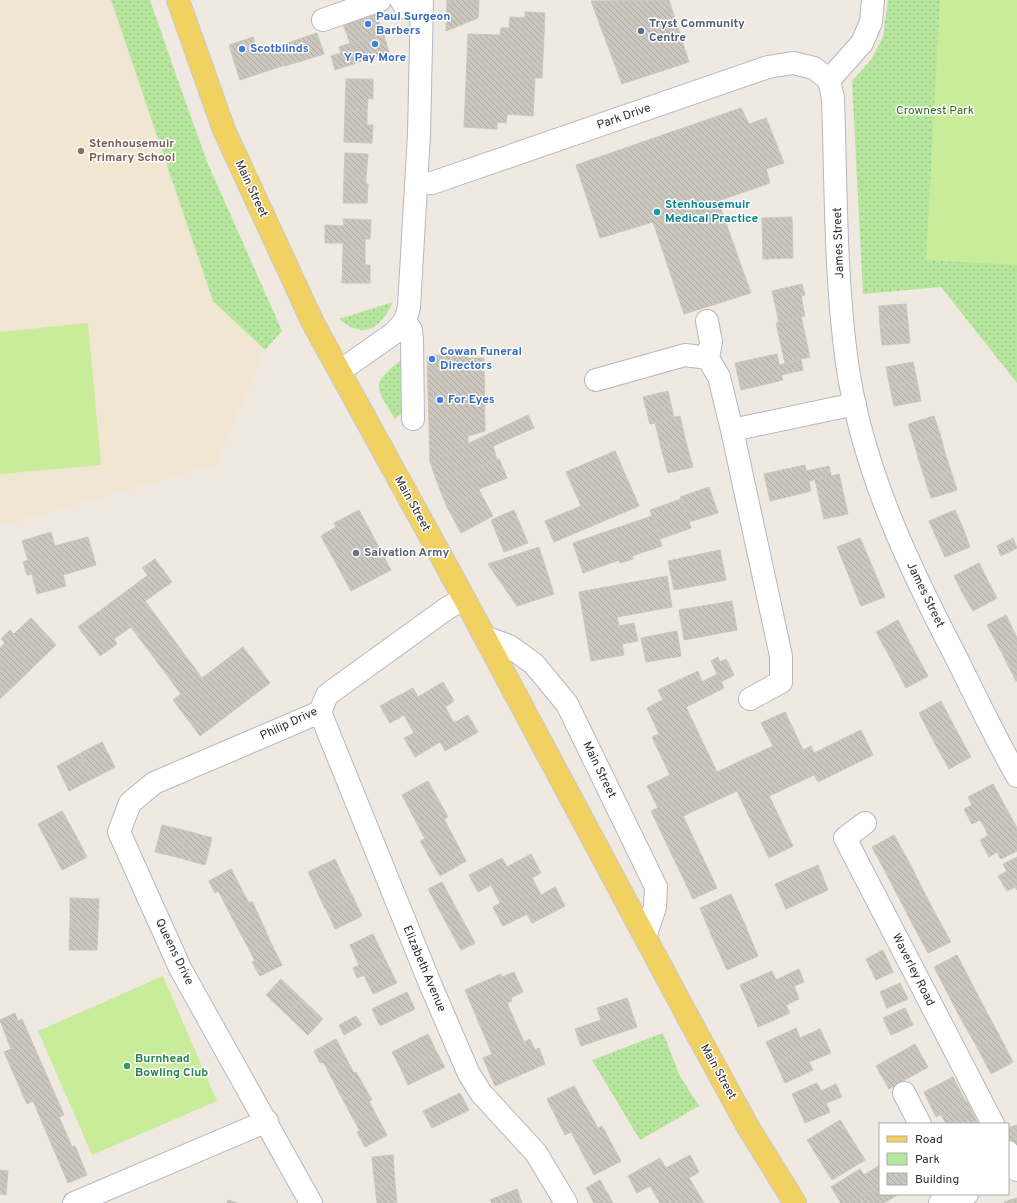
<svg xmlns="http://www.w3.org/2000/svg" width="1017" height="1203" font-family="Overpass,sans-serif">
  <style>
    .education { fill: #f0e6d1 }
    .green { fill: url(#green-dots) }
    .pitch { fill: #c9ec9a }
    .building { fill: url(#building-back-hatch); stroke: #cbc5ba }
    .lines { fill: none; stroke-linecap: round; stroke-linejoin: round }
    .minor-casing { stroke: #b4b7c1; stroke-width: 24 }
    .major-casing { stroke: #c9c9c9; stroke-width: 24 }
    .minor { stroke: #fff; stroke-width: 22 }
    .major { stroke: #f2d163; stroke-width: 22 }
    .shop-dot { fill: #3f7fe0; stroke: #fff; stroke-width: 1.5 }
    .service-dot { fill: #5c6f8a; stroke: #fff; stroke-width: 1.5 }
    .education-dot { fill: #8d6e63; stroke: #fff; stroke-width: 1.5 }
    .culture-dot { fill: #0f9aa8; stroke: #fff; stroke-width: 1.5 }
    .worship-dot { fill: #6b7280; stroke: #fff; stroke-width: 1.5 }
    .leisure-dot { fill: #2e9e5b; stroke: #fff; stroke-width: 1.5 }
    .labels { text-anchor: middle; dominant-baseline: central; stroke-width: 3; stroke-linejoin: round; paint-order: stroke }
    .shop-label { font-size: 12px; font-weight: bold; fill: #366cbe; stroke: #fff; text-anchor: start }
    .service-label { font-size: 12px; font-weight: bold; fill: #4e5e75; stroke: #fff; text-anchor: start }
    .park-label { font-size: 12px; fill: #2c6e1b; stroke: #fff }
    .street-label { font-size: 12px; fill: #2e2e2e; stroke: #fff }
    .education-label { font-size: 12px; font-weight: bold; fill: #785e54; stroke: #fff; text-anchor: start }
    .culture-label { font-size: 12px; font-weight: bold; fill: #0d838f; stroke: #fff; text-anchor: start }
    .worship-label { font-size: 12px; font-weight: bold; fill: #5b616d; stroke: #fff; text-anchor: start }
    .leisure-label { font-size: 12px; font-weight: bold; fill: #27864d; stroke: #fff; text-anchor: start }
  </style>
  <defs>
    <pattern id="green-dots" width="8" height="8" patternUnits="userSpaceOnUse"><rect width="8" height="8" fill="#b6e59e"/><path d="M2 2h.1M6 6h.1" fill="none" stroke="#9dc588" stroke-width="1.8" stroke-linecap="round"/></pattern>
    <pattern id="building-back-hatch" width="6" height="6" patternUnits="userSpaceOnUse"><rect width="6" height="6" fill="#cbc7bf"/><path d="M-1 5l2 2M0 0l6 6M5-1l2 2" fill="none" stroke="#afaba4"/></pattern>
  </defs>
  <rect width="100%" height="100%" fill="#efe9e1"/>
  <path class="education" d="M 0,0 L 111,0 L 213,301 L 265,350 L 216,465 L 0,526 Z"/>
  <path class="green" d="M 111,0 L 150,0 L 182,92 L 208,164 L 282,331 L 265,350 L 213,301 Z
    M 888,0 L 1017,0 L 1017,383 L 941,287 L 863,294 L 852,81 L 871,60 L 883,37 Z
    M 393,302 C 380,329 364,340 339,319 Z
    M 401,360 L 401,414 L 395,419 C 376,387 369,385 401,360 Z
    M 663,1033 L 680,1076 L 699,1106 L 640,1140 L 592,1060 Z"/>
  <path class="pitch" d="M 940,0 L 1017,0 L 1017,265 L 926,260 Z
    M 88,323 L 101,465 L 0,474 L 0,332 Z
    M 163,976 L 217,1101 L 92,1155 L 38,1031 Z"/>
  <path class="building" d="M 447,0 L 479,0 L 478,18 L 446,31 Z
    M 669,0 L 689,62 L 622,84 L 591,1 Z
    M 525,12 L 545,13 L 542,78 L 535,78 L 533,116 L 507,114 L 506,123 L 497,122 L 497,129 L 464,127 L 468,34 L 500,35 L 501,28 L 509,28 L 510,17 L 525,18 Z
    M 376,13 L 383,32 L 350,43 L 343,24 Z
    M 383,32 L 389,52 L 335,70 L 331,56 L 341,53 L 339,47 Z
    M 317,33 L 324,54 L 285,66 L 279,46 Z
    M 253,37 L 258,53 L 279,46 L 285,65 L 240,80 L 229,45 Z
    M 346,79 L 373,79 L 373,99 L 368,98 L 367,111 L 345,110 Z
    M 741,108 L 749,124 L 766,118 L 784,163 L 766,169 L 770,183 L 718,201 L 751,293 L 684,314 L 653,222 L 600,238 L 576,165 Z
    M 345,110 L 367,111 L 367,125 L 373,125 L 372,143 L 344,142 Z
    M 345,153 L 368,154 L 366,178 L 344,178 Z
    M 344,178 L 366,178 L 366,184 L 368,184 L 367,203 L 343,203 Z
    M 792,217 L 793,258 L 763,259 L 762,218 Z
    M 343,219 L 371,220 L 370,239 L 365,239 L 365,251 L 343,251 L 343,243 L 325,243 L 325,225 L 344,226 Z
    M 343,251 L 365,251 L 365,265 L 370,265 L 370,283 L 342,283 Z
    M 802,284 L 805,295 L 801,296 L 805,316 L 779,322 L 772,291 Z
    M 906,304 L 908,323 L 880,326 L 879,306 Z
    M 801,317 L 810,357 L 785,363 L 776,323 Z
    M 908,323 L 910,343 L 882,345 L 880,326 Z
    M 777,354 L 779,365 L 801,360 L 803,370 L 781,375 L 783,380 L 741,390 L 735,363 Z
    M 430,355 L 468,355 L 468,358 L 484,358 L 485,431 L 468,436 L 468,444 L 430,462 L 427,357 Z
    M 913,362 L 917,381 L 890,387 L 886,367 Z
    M 917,381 L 921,401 L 894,406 L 890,387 Z
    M 668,391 L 674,418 L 650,424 L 643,397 Z
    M 528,415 L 534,428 L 493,446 L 497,460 L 437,482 L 430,462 Z
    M 680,416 L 686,442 L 661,448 L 655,422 Z
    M 934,416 L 940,434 L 914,443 L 908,424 Z
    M 940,434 L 945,453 L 919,461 L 914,443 Z
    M 686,442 L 693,467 L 668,473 L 661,448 Z
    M 615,451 L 639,506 L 554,542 L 545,521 L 581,506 L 566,472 Z
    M 945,453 L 951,471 L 925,479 L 919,461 Z
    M 499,459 L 507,478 L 479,489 L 480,492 L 447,507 L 437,482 Z
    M 805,465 L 806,471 L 829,466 L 831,476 L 809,481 L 811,491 L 770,501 L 764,474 Z
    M 951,471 L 957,490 L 931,498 L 925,479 Z
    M 839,474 L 848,514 L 824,519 L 815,480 Z
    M 709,487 L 718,513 L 689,522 L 680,497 Z
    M 480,492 L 493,516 L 461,533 L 447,507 Z
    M 681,499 L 691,528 L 660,539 L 650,510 Z
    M 359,510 L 391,570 L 351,591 L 321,536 L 336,527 L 334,523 Z
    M 514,510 L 528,543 L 504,552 L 491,520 Z
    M 955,510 L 963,528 L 937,539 L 929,521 Z
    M 652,516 L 662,546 L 632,556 L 633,559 L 620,563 L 619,560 L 583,573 L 573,543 Z
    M 963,528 L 970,547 L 945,557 L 937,539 Z
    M 51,532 L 55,546 L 88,537 L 96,565 L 63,575 L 66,586 L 37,594 L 32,574 L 27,575 L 23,562 L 28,560 L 22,541 Z
    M 860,538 L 872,566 L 849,576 L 837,547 Z
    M 1013,538 L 1017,548 L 1001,556 L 997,546 Z
    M 539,547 L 554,594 L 517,606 L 488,564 Z
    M 720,550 L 726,580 L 674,590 L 668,561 Z
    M 155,559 L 172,582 L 145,601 L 202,678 L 243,647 L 270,683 L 200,736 L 173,700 L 181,694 L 131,627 L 114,639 L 117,644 L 100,656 L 78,627 L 148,575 L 142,568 Z
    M 979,563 L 988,581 L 963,594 L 954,576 Z
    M 872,566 L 885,597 L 861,606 L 849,576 Z
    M 667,576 L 672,607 L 617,617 L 619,626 L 634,623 L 638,641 L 622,644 L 624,655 L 591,661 L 579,592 Z
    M 988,581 L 997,598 L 973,611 L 963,594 Z
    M 732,601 L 737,630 L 684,640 L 679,610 Z
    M 1006,615 L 1017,638 L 1017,645 L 1002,653 L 987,625 Z
    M 31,618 L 56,645 L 0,699 L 0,648 L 5,643 L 1,639 L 10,630 L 14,634 Z
    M 898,620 L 912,647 L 891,659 L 876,632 Z
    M 677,631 L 681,656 L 646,662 L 641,638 Z
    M 1017,645 L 1017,681 L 1016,681 L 1002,653 Z
    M 912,647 L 928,676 L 906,688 L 891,659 Z
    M 718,657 L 720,662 L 726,659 L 734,675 L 721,682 L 724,688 L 686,707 L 717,772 L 773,746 L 761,723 L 785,712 L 803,750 L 811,746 L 814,753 L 861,730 L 873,755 L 818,782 L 814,775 L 769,796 L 793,846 L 769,858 L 737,791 L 683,816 L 717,888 L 693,899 L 651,811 L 658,808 L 647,786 L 670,775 L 652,737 L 659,734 L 647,708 L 663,700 L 658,690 L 698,671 L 702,682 L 717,674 L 711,661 Z
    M 443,682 L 454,701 L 445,707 L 454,723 L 468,715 L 478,732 L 445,751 L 440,742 L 415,757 L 404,738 L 414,733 L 404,715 L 390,723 L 380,706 L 413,688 L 418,697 Z
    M 941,701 L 955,728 L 933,740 L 919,713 Z
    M 955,728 L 971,757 L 949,769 L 933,740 Z
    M 102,742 L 115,767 L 92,779 L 79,754 Z
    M 79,754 L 92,779 L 69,791 L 57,766 Z
    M 428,781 L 448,817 L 444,819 L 466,861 L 440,876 L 420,841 L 425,839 L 402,795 Z
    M 993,784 L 1010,815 L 985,828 L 980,820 L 972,824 L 964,809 L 972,805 L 968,797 Z
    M 62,811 L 75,834 L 50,847 L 38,824 Z
    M 1010,815 L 1017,828 L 1017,851 L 1001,859 L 997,852 L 989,857 L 980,840 L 988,835 L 985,828 Z
    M 162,825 L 187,831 L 180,858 L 155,852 Z
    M 187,831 L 212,838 L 205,865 L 180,858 Z
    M 75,834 L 87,857 L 62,870 L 50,847 Z
    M 894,835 L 909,862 L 886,873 L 872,847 Z
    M 531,854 L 541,873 L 532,878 L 541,895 L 555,887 L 565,906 L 532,923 L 527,914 L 503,926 L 493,907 L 500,903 L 491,885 L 478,892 L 469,875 L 502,858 L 507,867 Z
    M 1017,857 L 1017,890 L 1015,887 L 1007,891 L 998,876 L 1007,871 L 1003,864 Z
    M 335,859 L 344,879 L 317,891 L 308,872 Z
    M 909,862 L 922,888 L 900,900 L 886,873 Z
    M 818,865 L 828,890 L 786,909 L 775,884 Z
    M 231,869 L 242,890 L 223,900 L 218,891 L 215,893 L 209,881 Z
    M 344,879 L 353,897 L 325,909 L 317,891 Z
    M 442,882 L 475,943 L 461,950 L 428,889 Z
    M 922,888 L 936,915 L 914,927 L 900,900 Z
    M 242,890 L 249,903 L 252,901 L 260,918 L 238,929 L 223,900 Z
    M 731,894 L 745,925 L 713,939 L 700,908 Z
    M 353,897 L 362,916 L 335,929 L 326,909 Z
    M 70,898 L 99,899 L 98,925 L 70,924 Z
    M 936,915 L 951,942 L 928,953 L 914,927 Z
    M 260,918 L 270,941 L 250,951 L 238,929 Z
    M 70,924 L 98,925 L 97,950 L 69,950 Z
    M 745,925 L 758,956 L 727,970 L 713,939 Z
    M 373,934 L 385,959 L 355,973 L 353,968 L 359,965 L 350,945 Z
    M 270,941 L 282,965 L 260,976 L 252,962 L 255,961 L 250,951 Z
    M 883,950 L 893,972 L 876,980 L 866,959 Z
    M 957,955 L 971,982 L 948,994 L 934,967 Z
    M 385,959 L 397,983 L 373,994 L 364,975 L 357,978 L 355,973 Z
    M 799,969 L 804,982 L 749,1005 L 740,985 L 772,971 L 776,980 Z
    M 514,972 L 523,992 L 511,998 L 512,1001 L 507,1003 L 524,1042 L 530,1039 L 535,1050 L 539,1048 L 545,1064 L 495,1086 L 483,1058 L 492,1054 L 465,990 L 501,974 L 502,977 Z
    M 281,979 L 302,999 L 287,1015 L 266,995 Z
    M 971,982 L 985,1009 L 962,1021 L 948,994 Z
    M 900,983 L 908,999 L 887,1008 L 880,992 Z
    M 794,986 L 799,999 L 786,1005 L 790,1013 L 758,1027 L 749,1005 Z
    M 407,992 L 415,1009 L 380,1026 L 372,1009 Z
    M 627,998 L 637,1027 L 581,1046 L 575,1029 L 601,1020 L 597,1008 Z
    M 302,999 L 323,1019 L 308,1035 L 287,1015 Z
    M 905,1008 L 913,1025 L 891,1035 L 883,1018 Z
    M 985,1009 L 999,1035 L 977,1047 L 962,1021 Z
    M 15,1013 L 18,1021 L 22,1019 L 64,1115 L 59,1117 L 72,1147 L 75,1146 L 87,1175 L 68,1183 L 33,1101 L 27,1104 L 4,1052 L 11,1049 L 0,1020 Z
    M 356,1016 L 362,1025 L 344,1035 L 339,1025 Z
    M 796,1028 L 800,1038 L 820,1029 L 825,1040 L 776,1063 L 766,1042 Z
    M 428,1034 L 436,1051 L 401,1069 L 392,1052 Z
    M 999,1035 L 1013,1062 L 991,1074 L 977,1047 Z
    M 336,1039 L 347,1060 L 328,1071 L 323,1062 L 320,1063 L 314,1051 Z
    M 825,1040 L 831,1053 L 809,1062 L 813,1070 L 785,1083 L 776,1063 Z
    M 915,1044 L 928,1067 L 889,1089 L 876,1066 Z
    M 436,1051 L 445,1067 L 408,1085 L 401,1069 Z
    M 347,1060 L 354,1073 L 356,1072 L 365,1088 L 343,1100 L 328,1071 Z
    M 953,1077 L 966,1102 L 936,1117 L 924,1092 Z
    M 817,1083 L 821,1091 L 836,1084 L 842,1097 L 826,1103 L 830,1112 L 805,1123 L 792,1094 Z
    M 574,1086 L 598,1128 L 602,1126 L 621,1161 L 594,1175 L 571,1132 L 565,1135 L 547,1099 Z
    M 365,1088 L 372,1100 L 369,1101 L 374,1111 L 355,1122 L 343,1100 Z
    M 460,1093 L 469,1110 L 432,1128 L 423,1111 Z
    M 967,1101 L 978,1124 L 946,1124 L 941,1114 Z
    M 374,1111 L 387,1135 L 365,1147 L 357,1132 L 360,1131 L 355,1122 Z
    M 840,1120 L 865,1160 L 832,1180 L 807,1140 Z
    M 1017,1125 L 1017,1155 L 1008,1136 L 1008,1128 Z
    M 393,1155 L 395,1183 L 375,1185 L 372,1157 Z
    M 690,1155 L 699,1172 L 689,1178 L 704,1203 L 660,1203 L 650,1186 L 637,1193 L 628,1176 L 660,1158 L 666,1168 Z
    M 880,1165 L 880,1184 L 850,1203 L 841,1203 L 831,1187 L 860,1169 L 864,1175 Z
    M 0,1170 L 8,1171 L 6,1195 L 0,1194 Z
    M 600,1180 L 613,1203 L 594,1203 L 586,1188 Z
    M 395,1183 L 397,1203 L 377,1203 L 375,1185 Z
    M 880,1184 L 880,1194 L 899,1194 L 884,1203 L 850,1203 Z
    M 517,1189 L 522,1203 L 492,1203 L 490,1200 Z
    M 1017,1198 L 1017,1203 L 1004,1202 Z
    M 228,1200 L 237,1203 L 227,1203 Z"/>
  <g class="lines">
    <defs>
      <path id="minor" d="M 401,0 L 406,8 L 422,14
        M 323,20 L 380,0
        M 829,80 L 833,98 C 836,186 835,276 847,363 C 862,469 909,567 958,661 C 977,700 996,739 1017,776
        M 829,80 L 862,43 L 871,22 L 873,0
        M 416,184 L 432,183 L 768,67 L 793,63 L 814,68 L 829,80
        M 405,321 L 411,330 L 412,340 L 413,419
        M 707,321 L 711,342 L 708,358
        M 340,371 L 394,333 L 405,321 L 409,307 L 419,134 L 422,0
        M 596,380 L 685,355 L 708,358 L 719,377 L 732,430
        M 485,637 L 509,646 L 534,664 L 567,704 L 656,887 L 655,907 L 645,937
        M 750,699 L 781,682 L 781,656 L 732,430 L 855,404
        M 320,712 L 431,986 L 469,1074 L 481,1093 L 536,1153 L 566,1203
        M 865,823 L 845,838 L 993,1124
        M 904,1093 L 920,1124
        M 1008,1152 L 1017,1170
        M 74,1203 L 267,1121
        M 311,1203 L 180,968 L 119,832 L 130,803 L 154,783 L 320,712 L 327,695 L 446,609 L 464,598
        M 940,1203 L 967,1194"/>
      <path id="major" d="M 178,0 L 224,130 L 313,323 L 464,598 L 689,1019 L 748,1127 L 795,1203"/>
    </defs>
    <use href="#minor" class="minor-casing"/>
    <use href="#major" class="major-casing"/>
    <use href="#minor" class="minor"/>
    <use href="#major" class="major"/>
  </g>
  <g class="shop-dot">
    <circle cx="368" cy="24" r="4"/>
    <circle cx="375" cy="44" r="4"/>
    <circle cx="242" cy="49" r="4"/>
    <circle cx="432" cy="359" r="4"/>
    <circle cx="440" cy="400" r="4"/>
  </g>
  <circle class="service-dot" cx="641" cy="31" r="4"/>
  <circle class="education-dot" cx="81" cy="151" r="4"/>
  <circle class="culture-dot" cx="657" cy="212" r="4"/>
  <circle class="worship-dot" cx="356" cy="553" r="4"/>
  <circle class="leisure-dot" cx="127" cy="1066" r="4"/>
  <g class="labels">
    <g class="shop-label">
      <text x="376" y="17">Paul Surgeon<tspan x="376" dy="14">Barbers</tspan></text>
      <text x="250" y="49">Scotblinds</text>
      <text x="375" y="58" text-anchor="middle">Y Pay More</text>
      <text x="440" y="352">Cowan Funeral<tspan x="440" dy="14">Directors</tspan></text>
      <text x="448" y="400">For Eyes</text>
    </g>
    <g class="service-label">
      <text x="649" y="24">Tryst Community<tspan x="649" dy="14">Centre</tspan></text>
    </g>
    <g class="park-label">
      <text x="935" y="111">Crownest Park</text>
    </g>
    <g class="street-label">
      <text transform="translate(624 117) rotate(-19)">Park Drive</text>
      <text transform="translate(251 189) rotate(65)">Main Street</text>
      <text transform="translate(839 243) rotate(-92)">James Street</text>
      <text transform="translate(412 504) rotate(61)">Main Street</text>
      <text transform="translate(925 595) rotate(64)">James Street</text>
      <text transform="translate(289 724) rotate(-25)">Philip Drive</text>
      <text transform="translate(599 770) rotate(64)">Main Street</text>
      <text transform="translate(174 952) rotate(64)">Queens Drive</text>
      <text transform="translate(424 969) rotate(67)">Elizabeth Avenue</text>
      <text transform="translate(913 970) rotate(63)">Waverley Road</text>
      <text transform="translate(718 1072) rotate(61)">Main Street</text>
    </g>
    <g class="education-label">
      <text x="89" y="144">Stenhousemuir<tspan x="89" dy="14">Primary School</tspan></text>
    </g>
    <g class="culture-label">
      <text x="665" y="205">Stenhousemuir<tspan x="665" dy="14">Medical Practice</tspan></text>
    </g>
    <g class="worship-label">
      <text x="364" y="553">Salvation Army</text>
    </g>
    <g class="leisure-label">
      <text x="135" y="1059">Burnhead<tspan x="135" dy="14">Bowling Club</tspan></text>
    </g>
  </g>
  <rect x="879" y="1123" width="130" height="72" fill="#ffffff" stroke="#ababab"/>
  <rect x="887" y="1136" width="20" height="6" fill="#f2d163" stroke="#ababab"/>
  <text x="915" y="1143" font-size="12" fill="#2e2e2e">Road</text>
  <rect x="887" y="1153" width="20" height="12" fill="#b6e59e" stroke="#ababab"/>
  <text x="915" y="1163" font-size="12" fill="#2e2e2e">Park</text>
  <rect x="887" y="1173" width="20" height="12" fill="url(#building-back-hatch)" stroke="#ababab"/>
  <text x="915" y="1183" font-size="12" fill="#2e2e2e">Building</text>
</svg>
